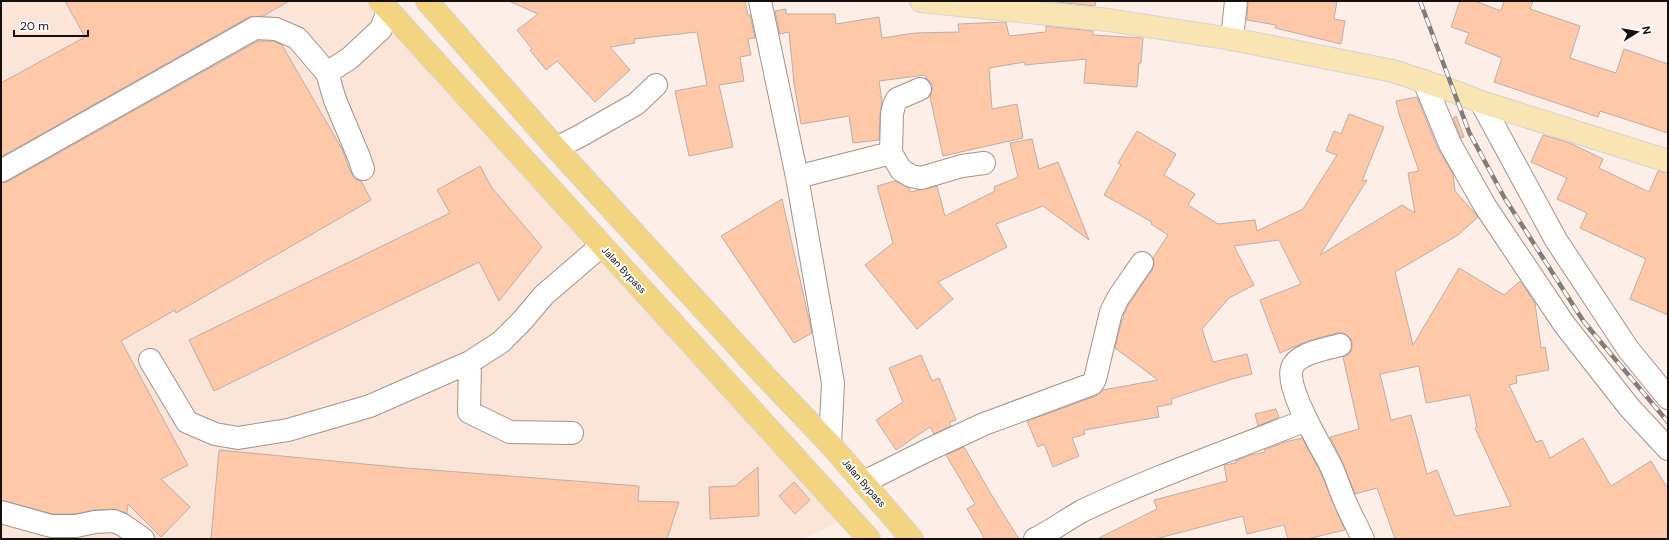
<svg xmlns="http://www.w3.org/2000/svg" width="1669" height="540" font-family="'DM Sans',sans-serif">
  <style>
    .built { fill: #fbe5d8 }
    .building { fill: #fec8a9; stroke: #bbaea6; fill-rule: evenodd }
    .lines { fill: none; stroke-linecap: round; stroke-linejoin: round }
    .minor-casing { stroke: #a1938c; stroke-width: 24 }
    .major-casing { stroke: #d5d4d4; stroke-width: 24 }
    .highway-casing { stroke: #d5d4d4; stroke-width: 24 }
    .minor { stroke: #fff; stroke-width: 22 }
    .major { stroke: #f8e5b3; stroke-width: 22 }
    .highway { stroke: #f3d481; stroke-width: 22 }
    .rail-casing { stroke: #857c77; stroke-width: 4.5 }
    .rail { stroke: #fff; stroke-width: 3; stroke-dasharray: 9; stroke-linecap: butt }
    .labels { text-anchor: middle; dominant-baseline: central; stroke-width: 4; stroke-linejoin: round; paint-order: stroke }
    .street-label { font-size: 10px; fill: #15100e; stroke: #fff }
  </style>
  <rect width="100%" height="100%" fill="#fdefe7"/>
  <path class="built" d="M 1,1 L 388,1 L 856,514 L 803,539 L 1,539 Z"/>
  <path class="building" d="M 65,1 L 289,1 L 265,15 L 265,16 L 249,17 L 1,157 L 1,83 L 85,37 Z
    M 509,1 L 745,1 L 748,15 L 750,15 L 755,38 L 748,39 L 751,55 L 740,57 L 744,81 L 719,85 L 733,147 L 689,156 L 675,91 L 707,85 L 697,32 L 634,39 L 635,43 L 610,47 L 630,70 L 595,102 L 557,61 L 546,70 L 530,50 L 532,49 L 517,30 L 538,14 Z
    M 1048,1 L 1096,1 L 1095,6 Z
    M 1248,1 L 1337,1 L 1334,19 L 1345,21 L 1341,44 L 1275,28 L 1276,25 L 1247,20 Z
    M 1460,1 L 1475,1 L 1501,11 L 1504,1 L 1533,1 L 1530,9 L 1580,26 L 1570,58 L 1616,73 L 1624,49 L 1668,64 L 1668,133 L 1600,111 L 1598,117 L 1494,82 L 1502,58 L 1465,43 L 1469,33 L 1451,27 Z
    M 786,9 L 786,14 L 835,14 L 836,24 L 879,17 L 882,38 L 915,33 L 959,32 L 958,24 L 1006,22 L 1009,36 L 1046,32 L 1046,26 L 1093,31 L 1093,35 L 1143,38 L 1141,63 L 1139,63 L 1137,87 L 1084,83 L 1086,59 L 1025,65 L 1025,62 L 989,68 L 992,109 L 1017,104 L 1023,138 L 943,156 L 930,97 L 932,91 L 932,84 L 926,78 L 925,75 L 879,81 L 882,101 L 880,114 L 879,140 L 853,143 L 849,116 L 801,124 L 794,83 L 789,32 L 780,34 L 775,11 Z
    M 258,41 L 273,41 L 282,45 L 342,149 L 351,173 L 355,179 L 361,181 L 371,200 L 176,313 L 175,310 L 121,341 L 188,465 L 161,479 L 190,507 L 161,537 L 128,504 L 127,513 L 113,509 L 94,510 L 75,514 L 53,514 L 1,500 L 1,183 L 7,182 Z
    M 1417,97 L 1438,149 L 1453,174 L 1455,191 L 1478,217 L 1458,235 L 1395,272 L 1413,345 L 1459,268 L 1504,295 L 1520,281 L 1535,303 L 1541,348 L 1545,347 L 1549,370 L 1516,376 L 1517,383 L 1509,385 L 1536,442 L 1542,440 L 1550,458 L 1583,438 L 1611,486 L 1651,461 L 1668,489 L 1668,539 L 1395,539 L 1377,488 L 1355,494 L 1342,461 L 1330,437 L 1359,429 L 1343,357 L 1349,354 L 1352,349 L 1352,341 L 1348,336 L 1344,333 L 1337,333 L 1308,341 L 1280,353 L 1260,300 L 1301,284 L 1279,240 L 1234,246 L 1254,285 L 1229,298 L 1202,329 L 1213,362 L 1247,354 L 1252,374 L 1232,379 L 1171,399 L 1172,404 L 1157,407 L 1159,417 L 1084,430 L 1085,434 L 1072,438 L 1079,456 L 1053,467 L 1044,444 L 1038,447 L 1027,421 L 1096,396 L 1103,390 L 1158,380 L 1115,348 L 1122,320 L 1124,317 L 1123,316 L 1129,304 L 1152,270 L 1154,264 L 1153,258 L 1168,235 L 1151,224 L 1152,222 L 1104,195 L 1121,165 L 1118,163 L 1137,131 L 1176,154 L 1164,175 L 1195,194 L 1188,205 L 1218,224 L 1255,220 L 1257,231 L 1303,209 L 1337,155 L 1326,151 L 1334,131 L 1341,134 L 1349,114 L 1384,127 L 1362,181 L 1367,180 L 1320,255 L 1402,205 L 1415,213 L 1408,173 L 1419,171 L 1399,114 L 1396,101 ZM 1419,366 L 1426,403 L 1470,395 L 1477,427 L 1475,428 L 1511,506 L 1455,516 L 1437,470 L 1427,474 L 1411,415 L 1391,420 L 1380,374 Z
    M 1456,116 L 1464,137 L 1461,138 L 1453,118 Z
    M 1543,135 L 1570,143 L 1603,159 L 1599,168 L 1649,192 L 1658,171 L 1668,173 L 1668,315 L 1630,299 L 1646,259 L 1580,228 L 1587,213 L 1557,199 L 1567,178 L 1531,162 Z
    M 1032,139 L 1039,169 L 1058,162 L 1089,240 L 1043,206 L 996,224 L 1007,247 L 938,282 L 953,299 L 917,329 L 865,265 L 893,243 L 877,186 L 895,181 L 909,188 L 910,192 L 937,186 L 945,216 L 995,191 L 994,187 L 1018,177 L 1010,143 Z
    M 480,166 L 492,188 L 542,247 L 499,301 L 479,262 L 214,391 L 189,340 L 450,213 L 437,190 Z
    M 782,199 L 812,333 L 794,343 L 721,236 Z
    M 921,355 L 932,381 L 939,378 L 956,420 L 949,422 L 951,426 L 934,434 L 930,427 L 896,450 L 876,420 L 903,402 L 889,368 Z
    M 1276,409 L 1279,417 L 1258,426 L 1255,414 Z
    M 1302,438 L 1320,471 L 1345,530 L 1307,539 L 1288,539 L 1284,525 L 1247,534 L 1243,516 L 1155,539 L 1097,539 L 1157,509 L 1154,500 L 1227,481 L 1224,465 L 1236,463 L 1236,461 L 1251,455 L 1265,452 L 1264,450 L 1285,442 Z
    M 964,447 L 991,494 L 1019,539 L 985,539 L 967,509 L 975,504 L 946,455 Z
    M 219,450 L 406,468 L 639,486 L 638,501 L 679,502 L 667,539 L 211,539 Z
    M 758,467 L 759,516 L 710,519 L 709,487 L 735,486 Z
    M 794,482 L 810,500 L 795,514 L 779,496 Z"/>
  <g class="lines">
    <defs>
      <path id="minor" d="M 760,1 L 797,177 L 833,383 L 830,444
        M 1232,39 L 1236,1
        M 327,73 L 335,100 L 359,157 L 363,169
        M 1424,81 L 1450,144 L 1485,206 L 1564,324 L 1629,407 L 1668,449
        M 920,89 L 897,99 L 894,105 L 892,114 L 891,153 L 901,170 L 911,176 L 921,178 L 962,166 L 984,163
        M 1481,102 L 1556,240 L 1628,349 L 1668,398
        M 556,148 L 578,137 L 636,104 L 656,85
        M 1,171 L 255,28 L 276,29 L 297,38 L 327,73 L 350,58 L 381,29 L 388,11
        M 797,177 L 891,153
        M 1340,345 C 1327,349 1297,353 1292,368 C 1285,389 1321,446 1331,466 C 1337,479 1341,493 1347,506 C 1352,517 1358,528 1363,539
        M 150,360 L 187,422 L 215,434 L 238,438 L 288,430 L 370,406 L 470,362 L 501,342 L 522,321 L 544,295 L 601,246
        M 470,362 L 469,412 L 510,432 L 572,433
        M 864,482 L 928,450 L 984,424 L 1092,384 L 1095,379 L 1111,312 L 1118,298 L 1142,263
        M 1,512 L 51,526 L 76,526 L 95,522 L 114,521 L 123,525 L 143,539
        M 1035,539 C 1051,531 1066,520 1082,511 C 1155,476 1232,450 1306,420"/>
      <path id="major" d="M 921,1 L 1108,20 L 1232,39 L 1393,71 L 1453,91 L 1481,102 L 1668,161"/>
      <path id="highway" d="M 380,1 L 869,539
        M 427,1 L 556,148 L 765,376 L 830,444 L 912,539"/>
    </defs>
    <use href="#minor" class="minor-casing"/>
    <use href="#major" class="major-casing"/>
    <use href="#highway" class="highway-casing"/>
    <use href="#minor" class="minor"/>
    <use href="#major" class="major"/>
    <use href="#highway" class="highway"/>
    <defs>
      <path id="rail" d="M 1420,1 L 1469,132 L 1504,197 L 1584,322 L 1668,422"/>
    </defs>
    <use href="#rail" class="rail-casing"/>
    <use href="#rail" class="rail"/>
  </g>
  <g class="labels">
    <g class="street-label">
      <text transform="translate(624 270) rotate(47)">Jalan Bypass</text>
      <text transform="translate(864 483) rotate(49)">Jalan Bypass</text>
    </g>
  </g>
  <rect width="1669" height="540" fill="none" stroke="#15100e" stroke-width="4"/>
  <g transform="translate(1637 32) rotate(79)" stroke="#ffffff" stroke-width="3" paint-order="stroke">
  <path d="M0-3L7 15L0 10L-7 15Z" fill="#15100e"/>
  <text y="-6" font-size="11" font-weight="bold" text-anchor="middle" fill="#15100e">N</text>
  </g>
  <path d="M14 30v6h74v-6" fill="none" stroke="#15100e" stroke-width="2"/>
  <text x="20" y="30" font-size="12" fill="#15100e" stroke="#ffffff" stroke-width="3" paint-order="stroke">20 m</text>
</svg>
